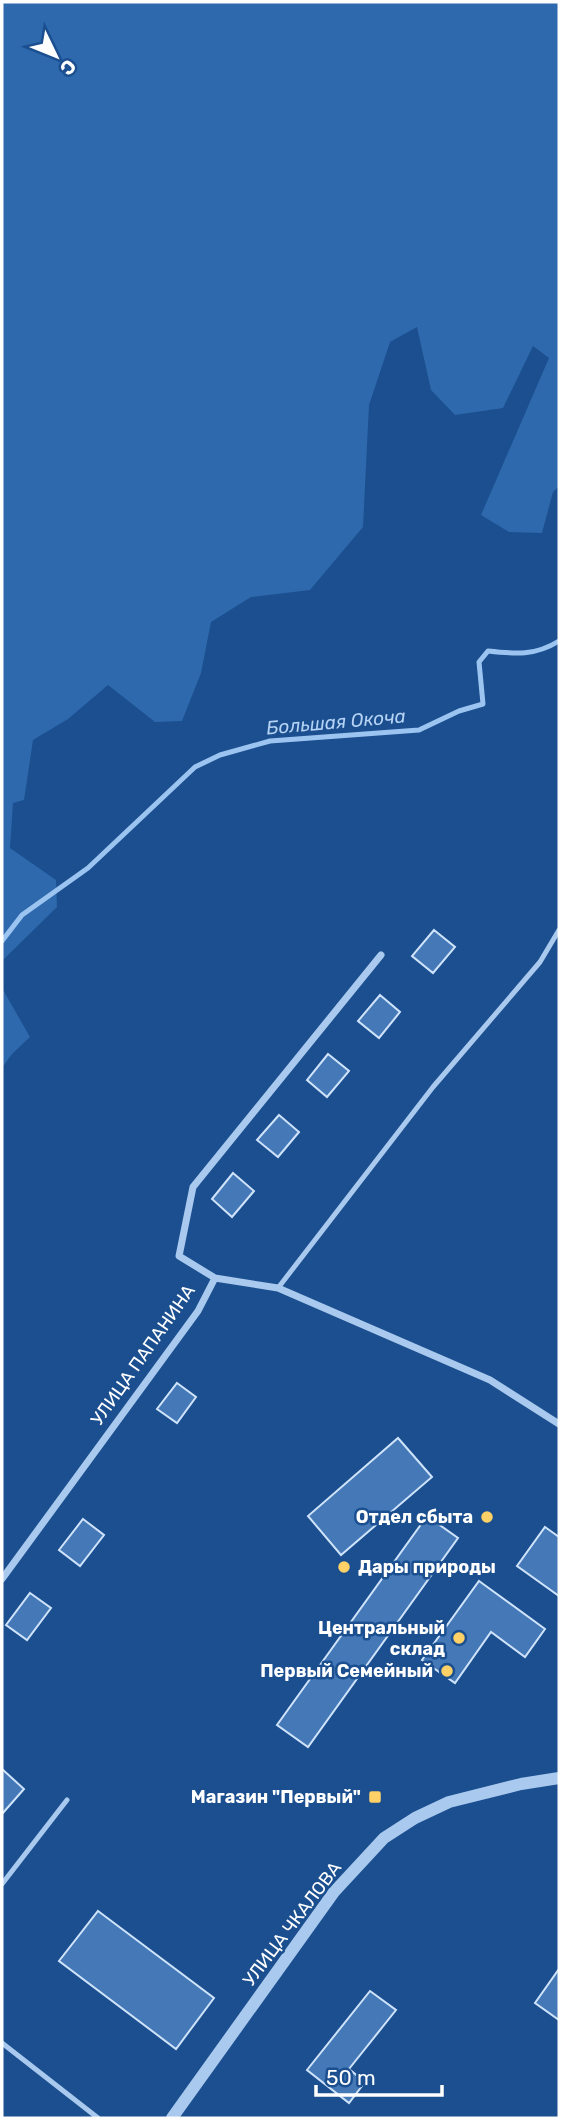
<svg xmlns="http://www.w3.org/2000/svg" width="561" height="2120" font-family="Rubik,sans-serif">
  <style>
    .green { fill: #2e69ad }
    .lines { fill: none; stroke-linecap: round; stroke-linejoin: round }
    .stream { stroke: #9cc4f0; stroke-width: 5 }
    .building { fill: #4478b7; stroke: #cfe3fa; stroke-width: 2 }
    .service { stroke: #a9c9ee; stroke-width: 5 }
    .minor { stroke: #a9c9ee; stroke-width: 7 }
    .tertiary { stroke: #a9c9ee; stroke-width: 12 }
    .poi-dot { fill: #ffd166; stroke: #1b4f8f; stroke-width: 2.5 }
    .labels { text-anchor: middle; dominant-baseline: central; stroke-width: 5; stroke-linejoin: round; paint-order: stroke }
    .street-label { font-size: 18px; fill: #fff; stroke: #1b4f8f }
    .poi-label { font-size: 18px; font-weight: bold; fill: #fff; stroke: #1b4f8f; text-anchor: end }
    .water-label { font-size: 19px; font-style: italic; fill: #b5d3f5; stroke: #1b4f8f }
  </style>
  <rect width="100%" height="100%" fill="#1b4f8f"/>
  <path class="green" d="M 2,2 L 559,2 L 559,486 L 553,492 L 542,533 L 509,532 L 481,515 L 549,358 L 533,346 L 503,408 L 455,415 L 431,390 L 417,327 L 390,342 L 369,405 L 363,527 L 310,590 L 251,597 L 211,622 L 201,673 L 182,721 L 155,722 L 108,685 L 68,719 L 33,740 L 24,800 L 13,803 L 10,848 L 56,880 L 57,907 L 2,961 Z
    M 2,988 L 30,1037 L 12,1054 L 2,1068 Z"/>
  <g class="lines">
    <path class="stream" d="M 2,941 L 22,915 L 88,868 L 195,767 L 220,755 L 270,741 L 419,730 L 459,711 L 483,704 L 479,662 L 488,651 C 516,654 535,656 559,641"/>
  </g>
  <path class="building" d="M 434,930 L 455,947 L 433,973 L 412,956 Z
    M 380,995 L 400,1012 L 379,1038 L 358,1021 Z
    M 328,1054 L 349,1071 L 327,1097 L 307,1080 Z
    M 279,1115 L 299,1132 L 278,1157 L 257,1140 Z
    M 233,1173 L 254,1191 L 232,1217 L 212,1199 Z
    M 177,1383 L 196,1397 L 177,1423 L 157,1409 Z
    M 398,1438 L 432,1477 L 341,1555 L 308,1516 Z
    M 427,1516 L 458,1538 L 308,1747 L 277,1725 Z
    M 83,1519 L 104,1535 L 80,1566 L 59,1550 Z
    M 545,1527 L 559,1537 L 559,1596 L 517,1566 Z
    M 479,1581 L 545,1629 L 525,1657 L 491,1632 L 455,1683 L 422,1660 Z
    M 30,1593 L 51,1608 L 27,1640 L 6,1625 Z
    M 2,1769 L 24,1789 L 2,1814 Z
    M 98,1911 L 214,1998 L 176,2049 L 59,1961 Z
    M 559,1969 L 559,2020 L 535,2003 Z
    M 370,1991 L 396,2010 L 349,2069 L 365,2082 L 349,2103 L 307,2070 Z"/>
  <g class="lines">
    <path class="service" d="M 278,1288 L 433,1087 L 540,962 L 559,930
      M 2,1884 L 67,1800
      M 2,2043 L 98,2118"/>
    <path class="minor" d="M 215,1278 L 278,1288 L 490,1380 L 559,1424
      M 2,1579 L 198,1311 L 215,1278 L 179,1256 L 193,1187 L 381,955"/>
    <path class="tertiary" d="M 172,2118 L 334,1892 L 384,1838 L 415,1818 L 449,1802 L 521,1784 L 559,1778"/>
  </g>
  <g class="poi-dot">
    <circle cx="487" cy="1517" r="7"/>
    <circle cx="344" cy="1567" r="7"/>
    <circle cx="459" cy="1638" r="7"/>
    <circle cx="447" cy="1671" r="7"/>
    <rect x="368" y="1790" width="14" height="14" rx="3.5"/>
  </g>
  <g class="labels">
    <g class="street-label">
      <text transform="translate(143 1355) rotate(-55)">УЛИЦА ПАПАНИНА</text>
      <text transform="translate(292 1924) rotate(-53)">УЛИЦА ЧКАЛОВА</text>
    </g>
    <g class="poi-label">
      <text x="473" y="1517">Отдел сбыта</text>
      <text x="358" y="1567" text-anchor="start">Дары природы</text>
      <text x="445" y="1628">Центральный<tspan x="445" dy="21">склад</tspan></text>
      <text x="433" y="1671">Первый Семейный</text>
      <text x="361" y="1797">Магазин "Первый"</text>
    </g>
    <g class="water-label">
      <text transform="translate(336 722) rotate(-5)">Большая Окоча</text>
    </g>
  </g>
  <rect width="561" height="2120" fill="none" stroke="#ffffff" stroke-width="7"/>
  <g transform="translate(56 56) rotate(133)" stroke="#1b4f8f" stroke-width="5" paint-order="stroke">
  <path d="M0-5L12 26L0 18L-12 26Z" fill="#ffffff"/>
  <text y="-10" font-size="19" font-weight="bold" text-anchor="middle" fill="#ffffff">С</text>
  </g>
  <path d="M316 2085v10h126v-10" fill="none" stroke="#ffffff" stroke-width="3.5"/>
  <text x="326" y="2085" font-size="21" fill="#ffffff" stroke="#1b4f8f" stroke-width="5" paint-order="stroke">50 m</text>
</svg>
